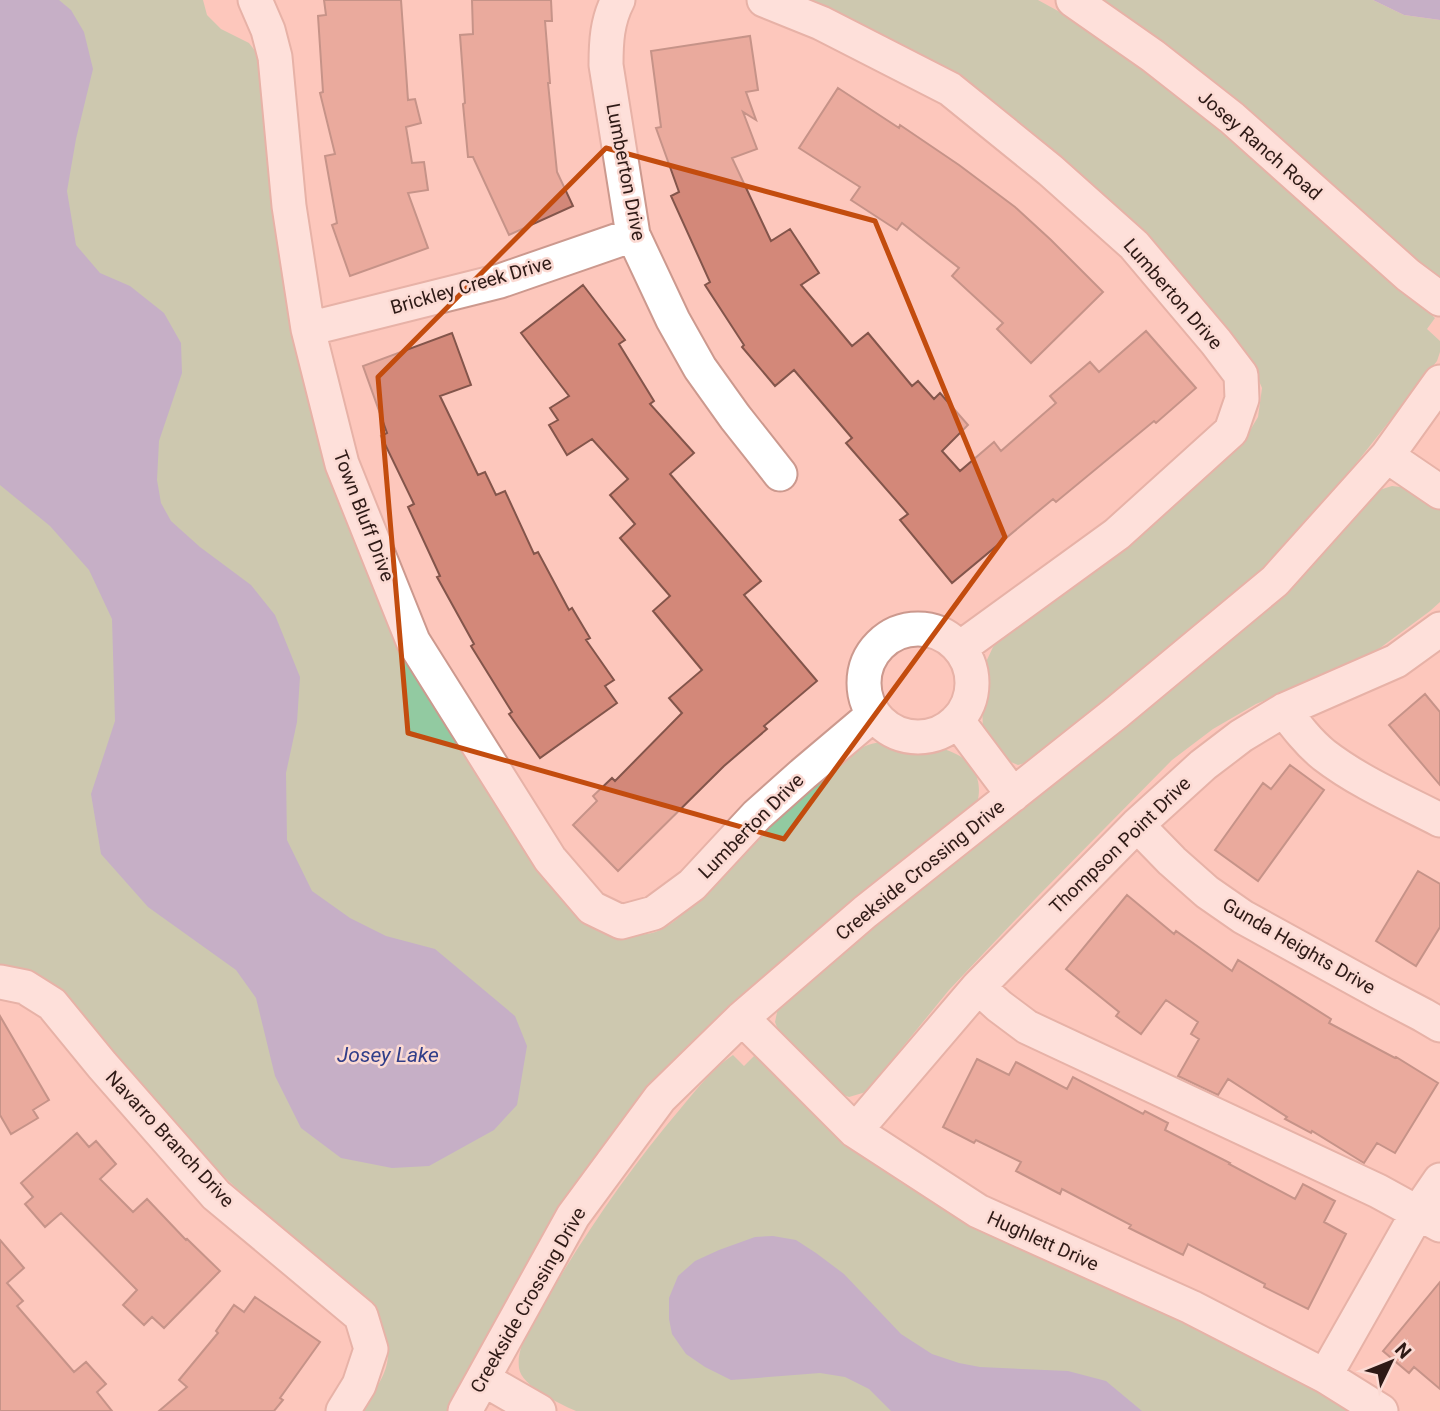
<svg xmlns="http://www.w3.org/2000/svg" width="1440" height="1411" font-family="Roboto,sans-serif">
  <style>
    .green { fill: #92caa1 }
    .water { fill: #8393d3 }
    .building { fill: #d38879; stroke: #83554b; stroke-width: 2 }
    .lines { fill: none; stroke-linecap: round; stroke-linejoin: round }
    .minor-casing { stroke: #cc998e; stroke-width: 37 }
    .minor { stroke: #fff; stroke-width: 33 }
    .marked { fill: none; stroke: #c34c0e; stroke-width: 5; stroke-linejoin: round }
    .labels { text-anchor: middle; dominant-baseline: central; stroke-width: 5; stroke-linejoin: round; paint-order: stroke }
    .street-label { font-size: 19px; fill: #2e1a16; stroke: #fbdad3 }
    .water-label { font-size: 21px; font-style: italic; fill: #313e89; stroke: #fbdad3 }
  </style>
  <rect width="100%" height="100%" fill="#fdc7bc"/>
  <path class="green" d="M 0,0 L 203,0 L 207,15 L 221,29 L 249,43 L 259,56 L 382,597 L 621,935 C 634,935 650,936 662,929 C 682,919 697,898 713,882 C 733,860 753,836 775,816 C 791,802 808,790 825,776 C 838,766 852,751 868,745 C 885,739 898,743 915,744 C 933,746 939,746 956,754 C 975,763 983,783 977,803 L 918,853 L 814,934 L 750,990 L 518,1288 L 448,1411 L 360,1411 C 368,1399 379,1386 384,1373 C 395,1346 382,1322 366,1301 L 234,1186 L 188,1142 L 61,989 L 34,972 L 4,966 L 0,968 Z
    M 802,0 L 1038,0 L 1069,17 L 1139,66 L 1195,110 L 1435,318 L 1427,329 L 1440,341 L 1440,352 L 1437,361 L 1305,528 L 1242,591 L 1035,760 L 1018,765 L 1006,760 L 983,732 L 982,702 L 986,683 L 986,662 L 993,647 L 1009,630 L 1243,442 L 1258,417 L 1262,388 L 1251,362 L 1168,258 L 1095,186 L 1022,124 L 952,77 Z
    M 1096,0 L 1373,0 L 1404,15 L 1440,20 L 1440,283 Z
    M 1392,486 L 1409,488 L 1440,510 L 1440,602 L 1430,611 L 1376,651 L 1328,675 L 1256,704 L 1213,729 L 1172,760 L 1038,896 L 949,990 L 866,1092 L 849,1097 L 830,1090 L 781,1038 L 775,1022 L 779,1003 L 864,932 L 1183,681 L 1239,634 L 1288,588 L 1376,491 Z
    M 756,1054 L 811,1111 L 852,1149 L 900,1182 L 949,1212 L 1249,1351 L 1359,1411 L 576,1411 C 560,1404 521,1386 519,1368 C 516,1345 534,1323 544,1304 C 584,1235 629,1169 681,1108 C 697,1089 713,1068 733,1055 L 744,1066 Z"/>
  <path class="water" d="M 0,0 L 59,0 L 71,10 L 84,32 L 93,69 L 76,139 L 67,191 L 76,245 L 100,273 L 130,286 L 164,313 L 181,343 L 182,373 L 159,441 L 157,480 L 161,503 L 171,521 L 200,547 L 251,585 L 275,615 L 300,677 L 297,722 L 286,773 L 287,840 L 312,891 L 350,918 L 386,936 L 435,949 L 515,1016 L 527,1046 L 517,1105 L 494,1130 L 429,1166 L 392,1168 L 341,1158 L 301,1128 L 275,1076 L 256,998 L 236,970 L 148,907 L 101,854 L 91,794 L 115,721 L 112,619 L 89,570 L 50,526 L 0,485 Z
    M 1373,0 L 1440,0 L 1440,20 L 1404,15 Z
    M 773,1236 L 796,1240 L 816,1253 L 844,1274 L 901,1334 L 932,1354 L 959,1363 L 980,1367 L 1068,1371 L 1106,1381 L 1142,1411 L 891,1411 L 869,1389 L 845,1377 L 820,1373 L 731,1380 L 705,1367 L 686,1354 L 672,1334 L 669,1319 L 669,1298 L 678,1276 L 695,1261 L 719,1250 L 755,1237 Z"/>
  <path class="building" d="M 324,0 L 401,0 L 408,100 L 415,99 L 421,123 L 406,127 L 412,163 L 424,162 L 428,190 L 408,193 L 428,248 L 350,276 L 332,225 L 337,223 L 325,156 L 335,154 L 320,93 L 323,92 L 318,16 L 326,15 Z
    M 472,0 L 551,0 L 552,21 L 545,21 L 550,83 L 548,83 L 557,172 L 573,206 L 509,235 L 473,157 L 468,157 L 463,104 L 465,103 L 460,35 L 473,34 Z
    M 750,36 L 758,90 L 746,92 L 756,120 L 743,112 L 757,149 L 732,158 L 771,241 L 790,229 L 819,273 L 801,285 L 852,346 L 868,333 L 912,386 L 918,381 L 934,399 L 940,393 L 968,425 L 942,451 L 960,471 L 994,442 L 1001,451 L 1056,403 L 1050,396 L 1090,362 L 1099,372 L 1146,331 L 1196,388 L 1156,423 L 1154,421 L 1056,502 L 1053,499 L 952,583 L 900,520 L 908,514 L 846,443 L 852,438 L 794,370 L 775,386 L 742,347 L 744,345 L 705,285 L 710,282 L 671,196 L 679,192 L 656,128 L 661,127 L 651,51 Z
    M 838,88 L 899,128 L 900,125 L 959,165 L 1015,207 L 1051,240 L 1103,292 L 1031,363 L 997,329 L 1003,323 L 952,276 L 959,268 L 902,223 L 897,230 L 851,200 L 860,187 L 799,148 Z
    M 583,285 L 625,340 L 619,344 L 654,401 L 650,404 L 694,453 L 670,474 L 761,581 L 744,595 L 817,681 L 764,726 L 767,729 L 724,766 L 618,871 L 573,825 L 597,801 L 593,796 L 612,778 L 615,781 L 682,713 L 669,698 L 702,670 L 653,611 L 670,596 L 620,538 L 635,524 L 610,495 L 628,479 L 592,439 L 567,455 L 549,425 L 558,420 L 550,408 L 569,396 L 521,333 Z
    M 452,333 L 471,385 L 440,396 L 478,475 L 485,472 L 496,495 L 505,491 L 534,554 L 538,552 L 569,610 L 572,608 L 590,638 L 586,640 L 614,680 L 605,686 L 617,703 L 540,758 L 509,714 L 512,712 L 471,646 L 474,644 L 437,577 L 440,576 L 408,507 L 414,504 L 381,436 L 387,433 L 363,366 Z
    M 1425,694 L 1440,712 L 1440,785 L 1389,725 Z
    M 1290,765 L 1324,790 L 1258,881 L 1215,850 L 1263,783 L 1271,789 Z
    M 1418,871 L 1440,884 L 1440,927 L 1416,966 L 1376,941 Z
    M 1127,895 L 1174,934 L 1176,931 L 1232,971 L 1238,960 L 1331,1019 L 1329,1023 L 1395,1058 L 1396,1057 L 1438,1083 L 1395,1153 L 1377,1143 L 1364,1163 L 1312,1131 L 1311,1133 L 1285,1119 L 1287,1117 L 1228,1079 L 1218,1095 L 1178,1076 L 1199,1039 L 1191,1034 L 1198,1022 L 1166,1000 L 1141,1034 L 1116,1016 L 1119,1012 L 1066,969 Z
    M 0,1016 L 49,1100 L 33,1110 L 38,1118 L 11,1134 L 0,1115 Z
    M 977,1059 L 1009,1075 L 1016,1062 L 1067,1089 L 1073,1077 L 1143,1114 L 1145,1111 L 1168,1123 L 1165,1130 L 1230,1163 L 1229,1164 L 1295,1199 L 1303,1184 L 1335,1201 L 1324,1222 L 1346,1234 L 1308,1309 L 1264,1287 L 1265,1284 L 1188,1244 L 1183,1255 L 1129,1228 L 1131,1225 L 1062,1189 L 1060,1194 L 1016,1171 L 1021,1162 L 976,1140 L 974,1143 L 943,1127 Z
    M 77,1133 L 89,1147 L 96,1141 L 116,1164 L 100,1179 L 133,1212 L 147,1199 L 186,1240 L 187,1239 L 220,1271 L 164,1328 L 152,1317 L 144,1325 L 123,1305 L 137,1290 L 61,1213 L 45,1227 L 25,1204 L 33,1197 L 21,1183 Z
    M 0,1240 L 24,1268 L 7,1283 L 23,1301 L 17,1306 L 74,1372 L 86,1362 L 106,1384 L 97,1392 L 112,1411 L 0,1411 Z
    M 1440,1282 L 1440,1389 L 1414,1367 L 1409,1373 L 1383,1351 Z
    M 255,1297 L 320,1342 L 280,1398 L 283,1400 L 274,1411 L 159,1411 L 187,1387 L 179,1380 L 218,1333 L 216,1331 L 234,1305 L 244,1312 Z"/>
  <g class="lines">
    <defs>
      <path id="minor" d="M 255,0 L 268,30 L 275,57 L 289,206 L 308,329 L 342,464 L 413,641 L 550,859 L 592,908 L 621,922 L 654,913 L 692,885 L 757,815 L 803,774 L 874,714
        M 618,0 C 607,21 606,42 606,65 L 633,235 L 673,320 L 700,368 L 735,417 L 780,474
        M 764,0 L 821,23 L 950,89 L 1050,170 L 1134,245 L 1216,342 L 1241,375 L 1242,399 L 1231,431 L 1117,534 L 960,648
        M 1073,0 L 1153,56 L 1232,118 L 1408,275 L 1440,299
        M 308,329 L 500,281 L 633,235
        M 1387,456 L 1440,492
        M864 683a54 54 0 1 1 108 0a54 54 0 1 1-108 0Z
        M 1284,710 C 1296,726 1308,742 1324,755 C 1359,782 1401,800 1440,820
        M 957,720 L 1013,795
        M 1137,825 L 1172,861 L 1207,892 L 1243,917 L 1383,994 L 1423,1015 L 1440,1025
        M 0,982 L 25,987 L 52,1004 L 102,1065 L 216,1195 L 361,1316 L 371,1349 L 359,1385 L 343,1411
        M 978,987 L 999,1006 L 1027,1027 L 1378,1191 L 1440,1225
        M 742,1018 L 855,1131 L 978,1211 L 1191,1307 L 1325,1376 L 1381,1411
        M 855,1131 L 978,987 L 1137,825 L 1203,765 L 1241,736 L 1284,710 L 1396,661 L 1440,629
        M 1325,1376 L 1418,1212 L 1440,1180
        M 483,1379 L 539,1411
        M 465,1411 L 573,1216 L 660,1098 L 742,1018 L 865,912 L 1116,713 L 1275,581 L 1387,456 L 1440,382"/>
    </defs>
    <use href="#minor" class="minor-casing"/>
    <use href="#minor" class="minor"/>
  </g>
  <path d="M0 0H1440V1411H0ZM 606,148 L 875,221 L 1005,537 L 784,839 L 408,733 L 378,377 Z" fill="#fdc7bc" fill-opacity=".55" fill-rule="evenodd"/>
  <path class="marked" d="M 606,148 L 875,221 L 1005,537 L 784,839 L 408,733 L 378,377 Z"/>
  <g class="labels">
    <g class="street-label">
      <text transform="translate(1260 145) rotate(41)">Josey Ranch Road</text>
      <text transform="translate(626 172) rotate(79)">Lumberton Drive</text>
      <text transform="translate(471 285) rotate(-16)">Brickley Creek Drive</text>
      <text transform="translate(1173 294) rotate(49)">Lumberton Drive</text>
      <text transform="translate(364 516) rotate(69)">Town Bluff Drive</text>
      <text transform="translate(751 826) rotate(-45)">Lumberton Drive</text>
      <text transform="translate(1120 845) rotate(-44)">Thompson Point Drive</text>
      <text transform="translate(920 870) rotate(-39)">Creekside Crossing Drive</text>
      <text transform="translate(1299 946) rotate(30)">Gunda Heights Drive</text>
      <text transform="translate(170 1139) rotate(47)">Navarro Branch Drive</text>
      <text transform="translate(1043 1241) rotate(24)">Hughlett Drive</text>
      <text transform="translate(528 1300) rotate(-60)">Creekside Crossing Drive</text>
    </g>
    <g class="water-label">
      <text x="388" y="1055">Josey Lake</text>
    </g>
  </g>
  <g transform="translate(1391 1362) rotate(47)" stroke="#fbdad3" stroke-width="5" paint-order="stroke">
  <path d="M0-5L12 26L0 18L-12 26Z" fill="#2e1a16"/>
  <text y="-10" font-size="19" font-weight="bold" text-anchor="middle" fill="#2e1a16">N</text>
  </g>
</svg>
